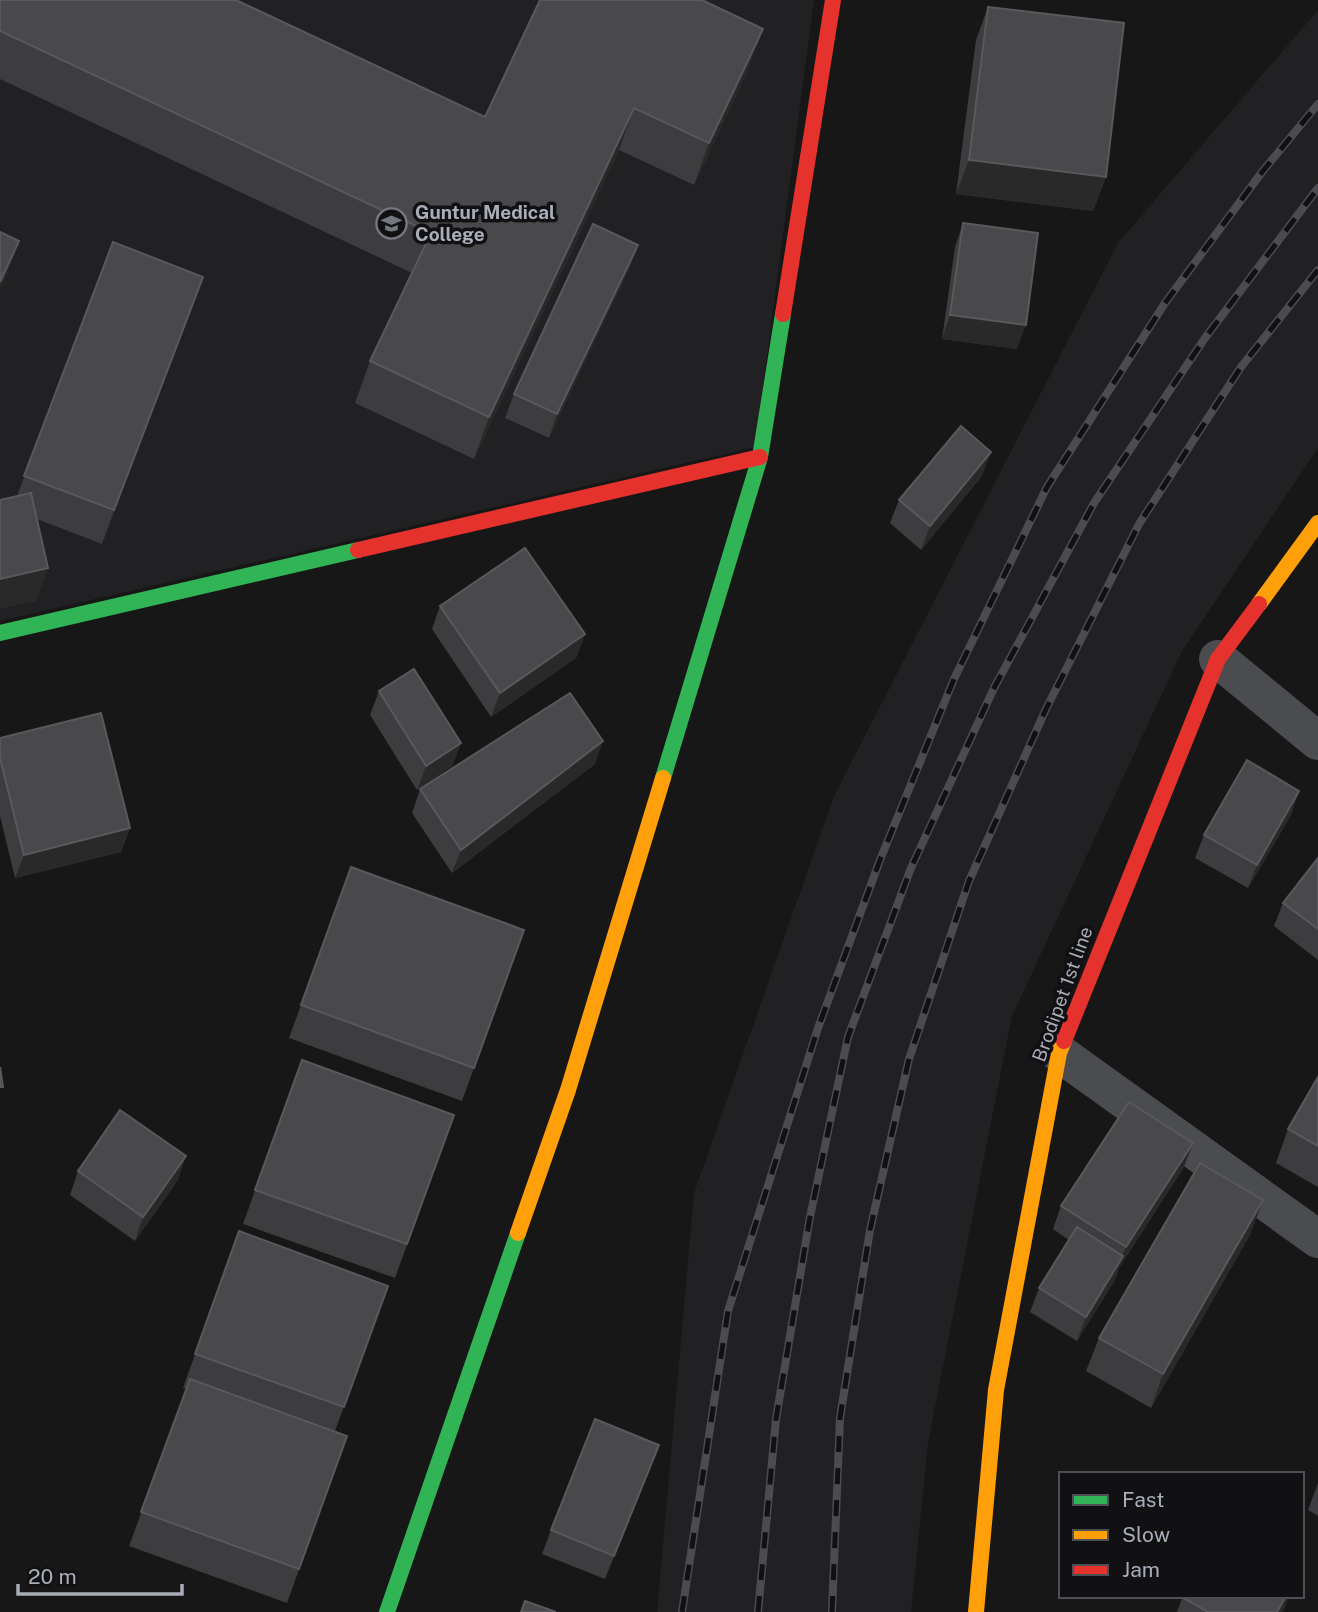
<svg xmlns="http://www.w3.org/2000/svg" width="1318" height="1612" font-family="'Public Sans',sans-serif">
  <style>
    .built { fill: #212123 }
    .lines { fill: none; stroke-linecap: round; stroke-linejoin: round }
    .street { stroke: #4b4c50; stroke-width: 38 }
    .fast { stroke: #30b455; stroke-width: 16 }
    .slow { stroke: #ff9f0a; stroke-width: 16 }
    .jam { stroke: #e5322d; stroke-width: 16 }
    .rail-casing { stroke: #4b4c4f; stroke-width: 8 }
    .rail { stroke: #111113; stroke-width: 5; stroke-dasharray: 16; stroke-linecap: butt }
    .wall { fill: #3d3d3f }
    .shaded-wall { fill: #29292a }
    .building { fill: #49494c; stroke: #58595d; stroke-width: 2 }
    .labels { text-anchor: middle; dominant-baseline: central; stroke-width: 7; stroke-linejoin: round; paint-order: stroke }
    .poi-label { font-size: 19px; font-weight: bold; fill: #a8adb8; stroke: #111113; text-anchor: start }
    .street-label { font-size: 19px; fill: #a8adb8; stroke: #111113 }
  </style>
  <rect width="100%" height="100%" fill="#171717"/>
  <path class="built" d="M 0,0 L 814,0 L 755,447 L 0,621 Z
    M 1318,10 L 1318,448 L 1182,651 L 1012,1016 L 928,1443 L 911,1612 L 657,1612 L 694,1193 L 834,796 L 1118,243 Z"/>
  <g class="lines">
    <path class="street" d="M 1218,659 L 1318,741
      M 1059,1053 L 1318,1239"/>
    <path class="fast" d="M 0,633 L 358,550
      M 663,778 L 760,457 L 783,314
      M 387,1612 L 518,1233"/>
    <path class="slow" d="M 1259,604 L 1318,523
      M 518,1233 L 568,1090 L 663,778
      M 976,1612 L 996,1390 L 1059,1053 L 1064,1041"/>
    <path class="jam" d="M 783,314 L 833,0
      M 358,550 L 760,457
      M 1064,1041 L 1218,659 L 1259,604"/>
    <defs>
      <path id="rail" d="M 682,1612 L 728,1311 L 818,1028 L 880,860 L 954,679 L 1047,487 L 1165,303 L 1262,172 L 1318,104
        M 758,1612 L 776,1419 L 810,1217 L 848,1037 L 911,868 L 994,688 L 1094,503 L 1205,338 L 1318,188
        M 832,1612 L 840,1418 L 870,1230 L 909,1059 L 969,881 L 1046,709 L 1139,524 L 1241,367 L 1318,270"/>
    </defs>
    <use href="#rail" class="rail-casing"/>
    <use href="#rail" class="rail"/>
  </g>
  <path class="wall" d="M 0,0 L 485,117 L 748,70 L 694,185 L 619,150 L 474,459 L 355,403 L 370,361 L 412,273 L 0,79 Z
    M 988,7 L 1106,177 L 1093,211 L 956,194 L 976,40 Z
    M 963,223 L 1017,349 L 942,339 L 955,247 Z
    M 113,242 L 191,310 L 102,544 L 37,519 L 36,601 L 17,496 Z
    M 638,245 L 629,269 L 549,438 L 505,418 L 514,394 Z
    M 982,476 L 921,550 L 890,523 L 899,500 Z
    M 440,606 L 585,634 L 576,658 L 491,717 L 432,629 Z
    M 379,691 L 461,743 L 452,766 L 417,790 L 370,715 Z
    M 0,738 L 130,828 L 121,852 L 15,878 L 0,816 Z
    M 595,764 L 452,873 L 412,813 L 420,789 Z
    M 1299,791 L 1291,815 L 1248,888 L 1195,858 L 1204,835 Z
    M 1318,858 L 1318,960 L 1274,926 L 1283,903 Z
    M 351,867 L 524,930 L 462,1101 L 289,1038 Z
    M 302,1060 L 454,1115 L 395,1278 L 243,1224 Z
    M 1318,1077 L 1318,1187 L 1276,1163 L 1288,1129 Z
    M 1193,1143 L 1184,1167 L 1119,1268 L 1115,1280 L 1077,1341 L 1030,1312 L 1039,1288 L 1069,1240 L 1053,1229 L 1061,1206 Z
    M 78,1171 L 178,1180 L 135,1241 L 70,1195 Z
    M 239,1231 L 388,1286 L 335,1431 L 347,1436 L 287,1603 L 129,1546 L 187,1389 L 183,1388 Z
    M 1251,1233 L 1151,1408 L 1086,1371 L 1099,1338 Z
    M 659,1445 L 605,1579 L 542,1554 L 551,1530 Z
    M 1318,1483 L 1318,1516 L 1308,1510 Z
    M 1183,1596 L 1286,1605 L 1282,1612 L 1177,1612 Z"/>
  <path class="shaded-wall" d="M 763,29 L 748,70 L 694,185 L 709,143 Z
    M 634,108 L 619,150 L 474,459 L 489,417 Z
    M 969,160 L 1106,177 L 1093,211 L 956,194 Z
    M 19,241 L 7,275 L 0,289 L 0,282 Z
    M 638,245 L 629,269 L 549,438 L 557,414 Z
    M 203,277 L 191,310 L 102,544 L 114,510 Z
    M 950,315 L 1026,325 L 1017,349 L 942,339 Z
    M 991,452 L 982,476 L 921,550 L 930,526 Z
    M 48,568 L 36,601 L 0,609 L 0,579 Z
    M 585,634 L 576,658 L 491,717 L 500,693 Z
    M 603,741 L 595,764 L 452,873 L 461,850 Z
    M 461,743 L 452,766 L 417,790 L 426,766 Z
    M 1299,791 L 1291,815 L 1248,888 L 1257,865 Z
    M 130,828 L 121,852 L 15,878 L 24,855 Z
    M 1193,1143 L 1184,1167 L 1119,1268 L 1115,1280 L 1077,1341 L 1086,1317 L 1121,1259 L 1126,1247 Z
    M 186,1156 L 178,1180 L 135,1241 L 143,1217 Z
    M 1263,1200 L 1251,1233 L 1151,1408 L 1163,1374 Z
    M 659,1445 L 650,1469 L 605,1579 L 614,1556 Z
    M 1286,1596 L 1290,1596 L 1282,1612 L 1277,1612 Z"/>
  <path class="building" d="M 0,0 L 236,0 L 485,117 L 540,0 L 702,0 L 763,29 L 709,143 L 634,108 L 489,417 L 370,361 L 431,233 L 0,31 Z
    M 988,7 L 1124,23 L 1106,177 L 969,160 Z
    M 963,223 L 1038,233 L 1026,325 L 950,315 Z
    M 593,224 L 638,245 L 557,414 L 514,394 Z
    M 0,232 L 19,241 L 0,282 Z
    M 113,242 L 203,277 L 114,510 L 24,476 Z
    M 961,426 L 991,452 L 930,526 L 899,500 Z
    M 31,493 L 48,568 L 0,579 L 0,500 Z
    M 525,548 L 585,634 L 500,693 L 440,606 Z
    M 414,669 L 461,743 L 426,766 L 379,691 Z
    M 570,693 L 603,741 L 461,850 L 420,789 Z
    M 101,713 L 130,828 L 24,855 L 0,758 L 0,738 Z
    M 1247,760 L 1299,791 L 1257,865 L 1204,835 Z
    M 1318,858 L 1318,929 L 1283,903 Z
    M 351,867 L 524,930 L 474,1068 L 301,1005 Z
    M 302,1060 L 454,1115 L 407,1244 L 255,1190 Z
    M 0,1067 L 3,1087 L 0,1087 Z
    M 1318,1077 L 1318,1146 L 1288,1129 Z
    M 1129,1102 L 1193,1143 L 1126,1247 L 1061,1206 Z
    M 120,1110 L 186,1156 L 143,1217 L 78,1171 Z
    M 1200,1163 L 1263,1200 L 1163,1374 L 1099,1338 Z
    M 1077,1227 L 1123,1256 L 1086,1317 L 1039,1288 Z
    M 239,1231 L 388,1286 L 344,1407 L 195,1354 Z
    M 190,1379 L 347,1436 L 299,1569 L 141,1512 Z
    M 595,1419 L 659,1445 L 614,1556 L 551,1530 Z
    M 1183,1596 L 1286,1596 L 1277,1612 L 1208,1612 L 1182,1597 Z
    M 525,1601 L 556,1612 L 521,1612 Z"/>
  <defs>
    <symbol id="university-ring" viewBox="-11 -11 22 22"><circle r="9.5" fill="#111113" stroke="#757880" stroke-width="1.5"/><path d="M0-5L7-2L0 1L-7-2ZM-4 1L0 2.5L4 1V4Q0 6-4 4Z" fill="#757880"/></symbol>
  </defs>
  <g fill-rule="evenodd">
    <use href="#university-ring" x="374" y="206" width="35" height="35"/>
  </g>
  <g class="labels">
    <g class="poi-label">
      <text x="415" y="212">Guntur Medical<tspan x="415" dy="22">College</tspan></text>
    </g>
    <g class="street-label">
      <text transform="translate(1062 994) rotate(-70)">Brodipet 1st line</text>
    </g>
  </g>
  <rect x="1059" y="1472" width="245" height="126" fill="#111113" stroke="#4d4f55" stroke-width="2"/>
  <rect x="1073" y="1495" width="35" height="10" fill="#30b455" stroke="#4d4f55" stroke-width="2"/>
  <text x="1122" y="1507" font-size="21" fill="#a8adb8">Fast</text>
  <rect x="1073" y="1530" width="35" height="10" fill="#ff9f0a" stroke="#4d4f55" stroke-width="2"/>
  <text x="1122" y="1542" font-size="21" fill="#a8adb8">Slow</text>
  <rect x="1073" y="1565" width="35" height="10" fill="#e5322d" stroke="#4d4f55" stroke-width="2"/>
  <text x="1122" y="1577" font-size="21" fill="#a8adb8">Jam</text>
  <path d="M18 1584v10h164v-10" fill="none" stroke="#a8adb8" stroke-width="3.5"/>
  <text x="28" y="1584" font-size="21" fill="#a8adb8" stroke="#111113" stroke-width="5" paint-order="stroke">20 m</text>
</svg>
